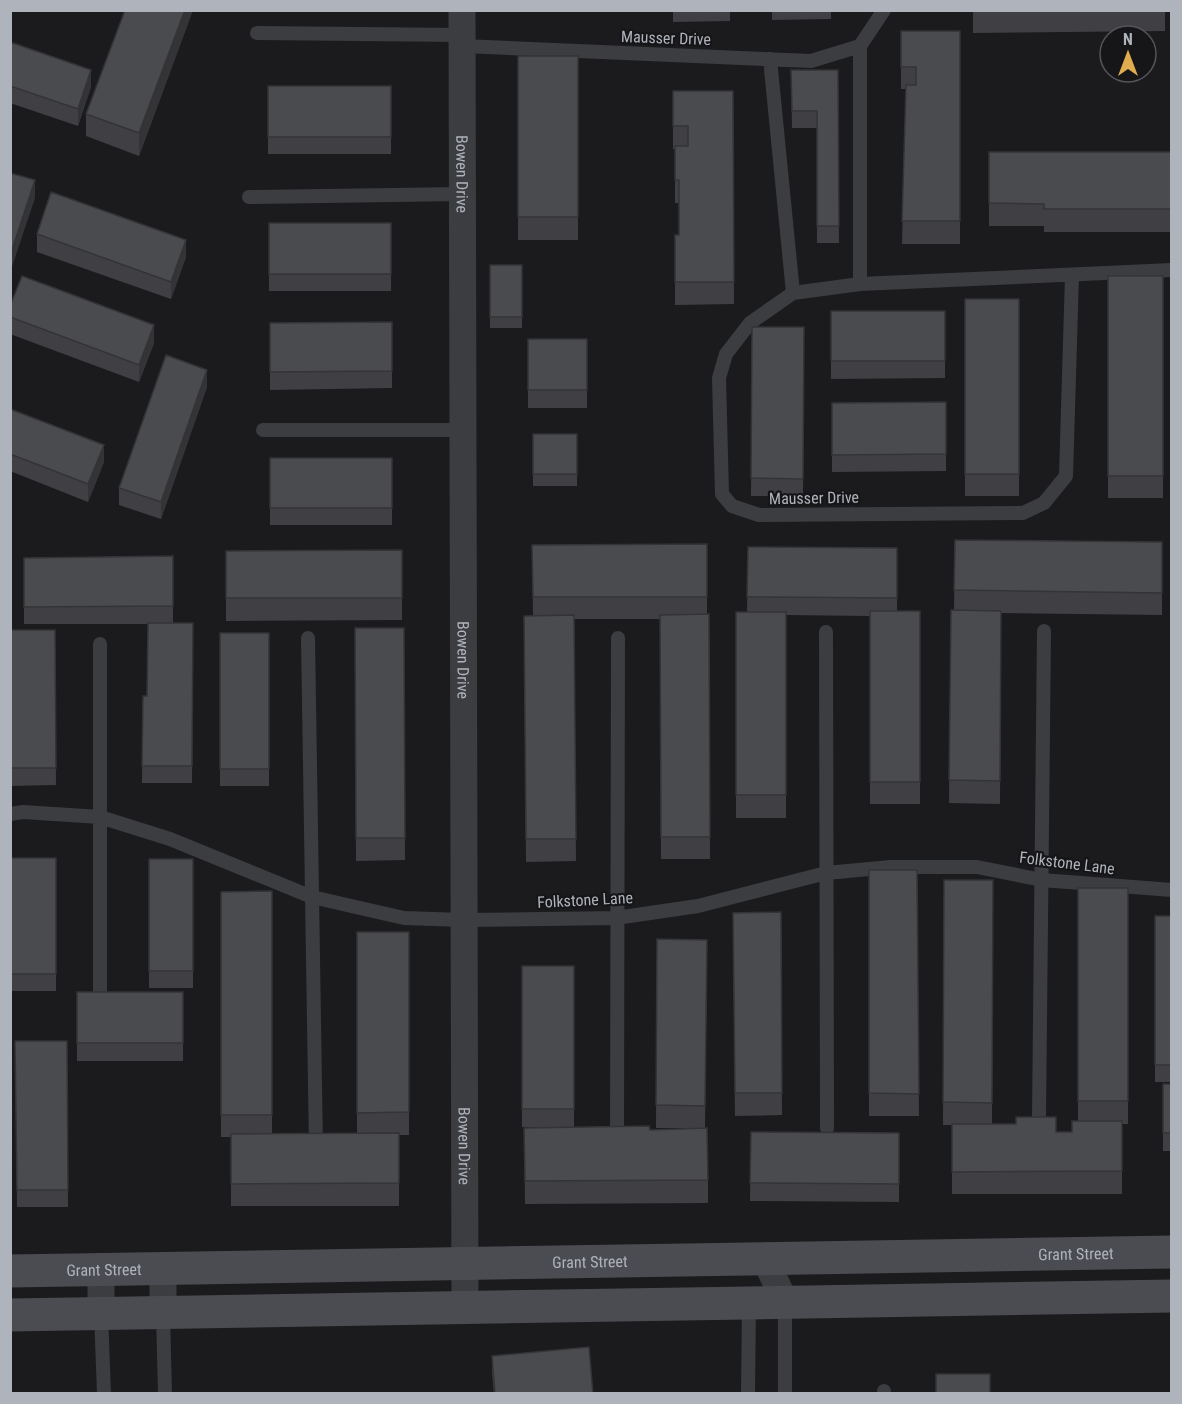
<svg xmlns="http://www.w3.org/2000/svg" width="1182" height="1404" font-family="'Roboto Condensed',sans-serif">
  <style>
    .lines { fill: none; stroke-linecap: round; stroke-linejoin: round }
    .lane { stroke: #3c3d41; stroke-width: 14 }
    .street { stroke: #3c3d41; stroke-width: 27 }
    .secondary { stroke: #4a4c51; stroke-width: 33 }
    .wall { fill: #404044 }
    .shaded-wall { fill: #343437 }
    .building { fill: #4a4b4f; stroke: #343437; stroke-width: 1.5 }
    .labels { text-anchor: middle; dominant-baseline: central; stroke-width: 4.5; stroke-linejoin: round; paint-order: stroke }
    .street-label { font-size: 16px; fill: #afb3bb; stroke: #161618 }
  </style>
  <rect width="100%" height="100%" fill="#1b1b1d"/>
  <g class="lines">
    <path class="lane" d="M 257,33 L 462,35
      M 462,46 L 811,61 L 860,46 L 884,10
      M 860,46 L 860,284
      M 770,59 L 793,293
      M 249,197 L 462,194
      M 1072,275 L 1066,476 L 1044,503 L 1023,513 L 759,515 L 732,506 L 722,494 L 719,378 L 726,354 L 750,323 L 793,293 L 860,284 L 1172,270
      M 263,430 L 462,430
      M 826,632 L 827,1128
      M 308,638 L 316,1149
      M 100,644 L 100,1005
      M 10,814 L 23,812 L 100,817 L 170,839 L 312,897 L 404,918 L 463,920 L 616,918 L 698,906 L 826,873 L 891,867 L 977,867 L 1042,880 L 1172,890
      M 1039,1117 L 1044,631
      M 617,1137 L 618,638
      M 785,1303 L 785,1394
      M 101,1313 L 104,1394
      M 163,1313 L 165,1394
      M 884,1391 L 884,1394
      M 748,1394 L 749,1303"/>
    <g class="street">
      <path id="s1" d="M 462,10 L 465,1308"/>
      <path d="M 765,1259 L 785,1302"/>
      <path d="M 163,1269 L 163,1313"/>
      <path d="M 101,1270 L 101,1313"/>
    </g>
    <g class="secondary">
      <path id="s2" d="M 10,1271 L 1172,1252"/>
      <path d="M 10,1315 L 1172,1296"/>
    </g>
  </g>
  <path class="wall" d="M 125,10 L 193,10 L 139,156 L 86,136 L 86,114 Z
    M 673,10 L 730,10 L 730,21 L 673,22 Z
    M 772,10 L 831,10 L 831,19 L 772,20 Z
    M 973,10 L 1165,10 L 1165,31 L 973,33 Z
    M 901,31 L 960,31 L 960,244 L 902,244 L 906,89 L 901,89 Z
    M 10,42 L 91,87 L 78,126 L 10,103 Z
    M 518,56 L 578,56 L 578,240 L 518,240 Z
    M 791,70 L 838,70 L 839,243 L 817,243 L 817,128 L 792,128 Z
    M 268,86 L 391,86 L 391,154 L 268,154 Z
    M 673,91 L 733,91 L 734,304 L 675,305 L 675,235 L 679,235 L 679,203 L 675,203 L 675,149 L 673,149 Z
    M 989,152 L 1172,152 L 1172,232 L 1044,232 L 1044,226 L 989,226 Z
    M 269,223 L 391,223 L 391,291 L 269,291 Z
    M 37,234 L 186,257 L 171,299 L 37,252 Z
    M 490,265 L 522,265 L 522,328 L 490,328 Z
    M 1108,276 L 1163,276 L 1163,498 L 1108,498 Z
    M 965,299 L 1019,299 L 1019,496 L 965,496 Z
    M 10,306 L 154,343 L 139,382 L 10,334 Z
    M 831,311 L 945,311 L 945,378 L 831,379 Z
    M 392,322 L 392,388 L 270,390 L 270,323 Z
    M 752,327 L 804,327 L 803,496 L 751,496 Z
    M 528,339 L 587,339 L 587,408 L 528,408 Z
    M 207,387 L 161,519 L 119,505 L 119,488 Z
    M 946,402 L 946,471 L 832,472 L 832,403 Z
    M 10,409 L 104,462 L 88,502 L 10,471 Z
    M 533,434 L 577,434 L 577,486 L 533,486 Z
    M 270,458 L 392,458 L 392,525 L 270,525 Z
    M 955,540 L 1162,542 L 1162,615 L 1001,613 L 1000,804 L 949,803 L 951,610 L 954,610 Z
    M 707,544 L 707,614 L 709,614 L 710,859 L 661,859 L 660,619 L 574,619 L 576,861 L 526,862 L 524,616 L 533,616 L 532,545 Z
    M 748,547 L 897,548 L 897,611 L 920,611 L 920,804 L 870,804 L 870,616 L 786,615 L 786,818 L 736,818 L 736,612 L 747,612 Z
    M 402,550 L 402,620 L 226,621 L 226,551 Z
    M 173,556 L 173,623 L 193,623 L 192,783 L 142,783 L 143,696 L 147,696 L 148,624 L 24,624 L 24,558 Z
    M 355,628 L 404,628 L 405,860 L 356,861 Z
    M 10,630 L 55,630 L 56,785 L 10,786 Z
    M 220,633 L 269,633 L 269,786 L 220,786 Z
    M 10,858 L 56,858 L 56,991 L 10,991 Z
    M 149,859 L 193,859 L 193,988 L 149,988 Z
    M 869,870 L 917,870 L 919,1116 L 869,1116 Z
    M 944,880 L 993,880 L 992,1124 L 1056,1132 L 1072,1132 L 1078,1121 L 1078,888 L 1128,888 L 1128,1124 L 1122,1124 L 1122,1194 L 952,1194 L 952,1125 L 943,1125 Z
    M 272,891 L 272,1134 L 357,1133 L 357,932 L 409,932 L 409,1135 L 399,1135 L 399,1206 L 231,1206 L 231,1137 L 221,1137 L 221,892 Z
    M 781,912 L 782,1115 L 735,1116 L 733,913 Z
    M 1155,916 L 1172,916 L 1172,1082 L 1155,1082 Z
    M 657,939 L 707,940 L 705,1128 L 656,1128 Z
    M 522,966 L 574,966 L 574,1127 L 522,1127 Z
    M 77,992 L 183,992 L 183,1061 L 77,1061 Z
    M 15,1041 L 67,1041 L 68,1207 L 17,1207 Z
    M 1163,1084 L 1172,1084 L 1172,1151 L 1163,1151 Z
    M 524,1128 L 650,1130 L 708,1180 L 708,1203 L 525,1204 Z
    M 751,1132 L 899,1133 L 899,1202 L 750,1201 Z
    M 492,1356 L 593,1394 L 494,1394 L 492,1373 Z"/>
  <path class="shaded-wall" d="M 185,10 L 193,10 L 139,156 L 139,133 Z
    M 91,70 L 91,87 L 78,126 L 78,109 Z
    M 35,180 L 35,198 L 10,273 L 10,256 Z
    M 186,240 L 186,257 L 171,299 L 171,282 Z
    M 154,325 L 154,343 L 139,382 L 139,365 Z
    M 207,370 L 207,387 L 161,519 L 161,502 Z
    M 104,445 L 104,462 L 88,502 L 88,484 Z"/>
  <path class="building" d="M 125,10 L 185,10 L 139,133 L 86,114 Z
    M 901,31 L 960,31 L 960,221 L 902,221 L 906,85 L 916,85 L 916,67 L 901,67 Z
    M 10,42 L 91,70 L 78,109 L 10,86 Z
    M 518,56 L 578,56 L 578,217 L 518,217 Z
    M 791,70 L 838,70 L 839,226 L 817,226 L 817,111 L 792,111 Z
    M 268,86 L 391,86 L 391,137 L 268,137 Z
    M 673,91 L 733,91 L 734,282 L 675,282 L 675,235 L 679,235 L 679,180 L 675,180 L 675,146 L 688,146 L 688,126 L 673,126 Z
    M 989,152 L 1172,152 L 1172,209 L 1044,209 L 1044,204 L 989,203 Z
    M 10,173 L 35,180 L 10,256 Z
    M 51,192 L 186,240 L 171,282 L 37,234 Z
    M 269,223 L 391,223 L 391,274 L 269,274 Z
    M 490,265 L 522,265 L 522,317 L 490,317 Z
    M 22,276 L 154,325 L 139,365 L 10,317 L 10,306 Z
    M 1108,276 L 1163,276 L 1163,476 L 1108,476 Z
    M 965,299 L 1019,299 L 1019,474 L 965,474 Z
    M 831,311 L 945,311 L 945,361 L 831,361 Z
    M 392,322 L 392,371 L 270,372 L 270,323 Z
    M 752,327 L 804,327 L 803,479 L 751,478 Z
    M 528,339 L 587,339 L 587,390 L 528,390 Z
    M 166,355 L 207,370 L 161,502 L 119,488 Z
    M 946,402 L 946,454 L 832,455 L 832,403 Z
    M 10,409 L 104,445 L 88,484 L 10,454 Z
    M 533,434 L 577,434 L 577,474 L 533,474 Z
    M 270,458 L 392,458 L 392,508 L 270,508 Z
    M 955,540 L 1162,542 L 1162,593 L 954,590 Z
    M 707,544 L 707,597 L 533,597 L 532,545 Z
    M 748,547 L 897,548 L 897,598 L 747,597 Z
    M 402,550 L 402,598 L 226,598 L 226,551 Z
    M 173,556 L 173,606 L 24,607 L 24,558 Z
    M 951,610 L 1001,611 L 1000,781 L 949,780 Z
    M 870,611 L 920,611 L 920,782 L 870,782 Z
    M 736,612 L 786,612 L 786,795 L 736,795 Z
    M 709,614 L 710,837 L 661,837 L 660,615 Z
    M 574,615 L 576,839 L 526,839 L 524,616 Z
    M 148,623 L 193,623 L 192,766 L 142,766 L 143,696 L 147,696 Z
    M 355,628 L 404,628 L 405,838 L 356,838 Z
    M 10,630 L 55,630 L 56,768 L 10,768 Z
    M 220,633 L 269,633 L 269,769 L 220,769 Z
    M 10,858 L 56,858 L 56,974 L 10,974 Z
    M 149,859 L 193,859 L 193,971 L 149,971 Z
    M 869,870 L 917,870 L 919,1094 L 869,1093 Z
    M 944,880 L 993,880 L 992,1103 L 943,1102 Z
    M 1078,888 L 1128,888 L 1128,1101 L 1078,1101 Z
    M 272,891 L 272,1115 L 221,1115 L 221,892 Z
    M 781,912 L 782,1093 L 735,1093 L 733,913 Z
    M 1155,916 L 1172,916 L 1172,1065 L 1155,1065 Z
    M 357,932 L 409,932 L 409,1112 L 357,1113 Z
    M 657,939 L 707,940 L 705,1106 L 656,1105 Z
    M 522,966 L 574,966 L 574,1109 L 522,1109 Z
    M 77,992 L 183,992 L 183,1043 L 77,1043 Z
    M 15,1041 L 67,1041 L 68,1190 L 17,1190 Z
    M 1163,1084 L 1172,1084 L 1172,1133 L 1163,1133 Z
    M 1016,1117 L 1056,1117 L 1056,1132 L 1072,1132 L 1072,1121 L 1122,1121 L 1122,1171 L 952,1172 L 952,1124 L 1016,1124 Z
    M 649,1126 L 650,1130 L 707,1128 L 708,1180 L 525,1181 L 524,1128 Z
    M 751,1132 L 899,1133 L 899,1184 L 750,1183 Z
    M 399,1133 L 399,1183 L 231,1184 L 231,1134 Z
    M 589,1347 L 593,1394 L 495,1394 L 492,1356 Z
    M 936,1374 L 990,1374 L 990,1394 L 936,1394 Z"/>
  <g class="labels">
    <g class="street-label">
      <text transform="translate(666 38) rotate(2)">Mausser Drive</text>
      <text stroke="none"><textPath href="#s1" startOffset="164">Bowen Drive</textPath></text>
      <text transform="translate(814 498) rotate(-1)">Mausser Drive</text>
      <text stroke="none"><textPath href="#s1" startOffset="650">Bowen Drive</textPath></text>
      <text transform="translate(1067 863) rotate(7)">Folkstone Lane</text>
      <text transform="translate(585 900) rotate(-3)">Folkstone Lane</text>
      <text stroke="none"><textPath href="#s1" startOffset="1136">Bowen Drive</textPath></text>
      <text stroke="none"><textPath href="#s2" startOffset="1066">Grant Street</textPath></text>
      <text stroke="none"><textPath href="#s2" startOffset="580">Grant Street</textPath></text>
      <text stroke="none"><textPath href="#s2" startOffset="94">Grant Street</textPath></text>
    </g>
  </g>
  <rect width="1182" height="1404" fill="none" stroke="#afb3bb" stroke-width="24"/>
  <g transform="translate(1128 54)"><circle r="28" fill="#161618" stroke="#535559" stroke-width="1.5"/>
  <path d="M0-4.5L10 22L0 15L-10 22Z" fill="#e0ac50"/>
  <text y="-9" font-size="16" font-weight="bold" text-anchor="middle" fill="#afb3bb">N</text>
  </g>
</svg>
